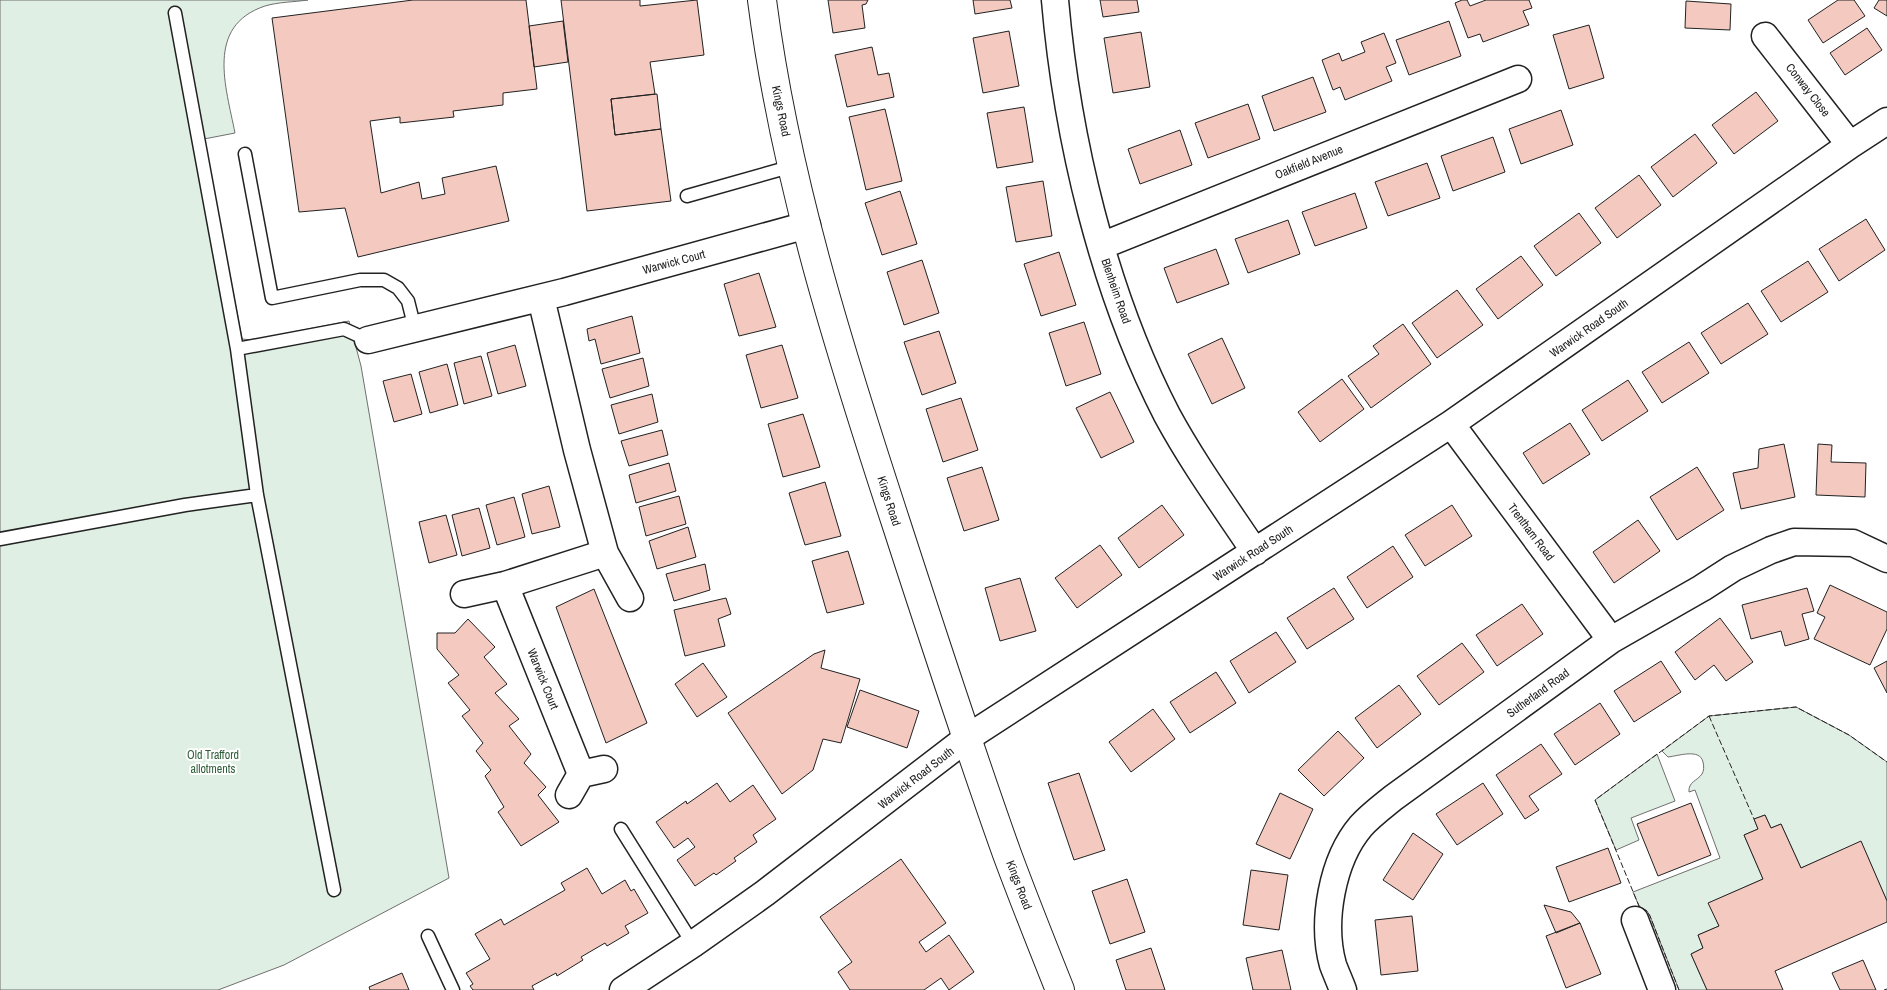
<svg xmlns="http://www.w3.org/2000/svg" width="1887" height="990" font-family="'Archivo Narrow',sans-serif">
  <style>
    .green { fill: #e0efe3; stroke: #6f6f6f }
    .building { fill: #f3c9c0; stroke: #222 }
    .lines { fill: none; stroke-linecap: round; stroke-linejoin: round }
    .service-casing { stroke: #222; stroke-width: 15 }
    .minor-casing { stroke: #222; stroke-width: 29 }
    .tertiary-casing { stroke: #222; stroke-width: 30 }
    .service { stroke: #fff; stroke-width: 12 }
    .minor { stroke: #fff; stroke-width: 26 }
    .tertiary { stroke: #fff; stroke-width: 28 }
    .fence { stroke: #222; stroke-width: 1; stroke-dasharray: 6 2.5; stroke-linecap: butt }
    .labels { text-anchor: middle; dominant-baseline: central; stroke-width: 4; stroke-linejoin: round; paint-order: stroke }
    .street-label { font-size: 12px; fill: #222; stroke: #fff }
    .park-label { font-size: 12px; fill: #2f5e38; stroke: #fff }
  </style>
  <rect width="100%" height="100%" fill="#fff"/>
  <path class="green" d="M 0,0 L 308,0 C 294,2 278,2 265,6 C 205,26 226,87 235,133 L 204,139 L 242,339 L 252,340 L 349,321 L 361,366 L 449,878 L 284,965 L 218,990 L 0,990 Z
    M 1796,707 L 1849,735 L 1887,762 L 1887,901 L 1861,842 L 1801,868 L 1781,824 L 1771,828 L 1765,815 L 1754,819 L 1758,829 L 1744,835 L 1763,879 L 1709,903 L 1719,926 L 1698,935 L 1703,948 L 1691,954 L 1707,990 L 1679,990 L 1650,916 L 1647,911 L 1639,906 L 1633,892 L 1720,858 L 1695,790 L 1689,792 C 1688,782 1697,781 1702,774 C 1704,771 1704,766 1703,762 C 1700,748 1678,756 1668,757 L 1662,751 L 1709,716 Z
    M 1657,754 L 1675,801 L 1631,818 L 1639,840 L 1616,850 L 1595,800 Z"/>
  <path class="building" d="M 413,0 L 526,0 L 537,89 L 503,93 L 503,105 L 453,111 L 454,117 L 400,123 L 400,117 L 370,121 L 381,193 L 419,182 L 422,199 L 445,194 L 442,178 L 496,166 L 509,221 L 358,257 L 345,208 L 299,212 L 272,18 Z
    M 561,0 L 640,0 L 640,6 L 697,0 L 704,55 L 650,62 L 655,94 L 611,99 L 615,135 L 661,129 L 671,201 L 587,211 Z
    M 828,0 L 868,0 L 866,4 L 862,5 L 865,28 L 833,33 Z
    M 973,0 L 1010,0 L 1012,8 L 975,14 Z
    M 1100,0 L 1137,0 L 1139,12 L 1103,17 Z
    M 1462,0 L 1467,0 L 1470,6 L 1486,0 L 1529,0 L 1532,8 L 1523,11 L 1529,25 L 1483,42 L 1480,34 L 1468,38 L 1455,3 Z
    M 1838,0 L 1854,0 L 1865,16 L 1823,43 L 1808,20 Z
    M 1879,0 L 1887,0 L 1887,16 L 1874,8 Z
    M 1686,1 L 1731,4 L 1730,30 L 1685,28 Z
    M 563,21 L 568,62 L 534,67 L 529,26 Z
    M 1449,21 L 1461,56 L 1409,75 L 1396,40 Z
    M 1589,25 L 1604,78 L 1569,89 L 1553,35 Z
    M 1867,28 L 1882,50 L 1845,75 L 1830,53 Z
    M 1009,31 L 1019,86 L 983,93 L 973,38 Z
    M 1141,32 L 1150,87 L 1113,93 L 1104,38 Z
    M 1384,33 L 1396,63 L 1386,67 L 1392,81 L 1345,100 L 1340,87 L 1333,90 L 1322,60 L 1339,53 L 1342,61 L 1365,52 L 1361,42 Z
    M 872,47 L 878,75 L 889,73 L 894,97 L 847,107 L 835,55 Z
    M 1313,77 L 1326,112 L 1274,131 L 1262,96 Z
    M 1756,92 L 1778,121 L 1734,154 L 1712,125 Z
    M 657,94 L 661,129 L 615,135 L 611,99 Z
    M 1248,104 L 1260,139 L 1208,158 L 1195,123 Z
    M 1024,107 L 1033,162 L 997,168 L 987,113 Z
    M 885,109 L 902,181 L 866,190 L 849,117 Z
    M 1561,110 L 1573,145 L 1521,164 L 1509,129 Z
    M 1180,130 L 1192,165 L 1140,184 L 1128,149 Z
    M 1695,134 L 1717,163 L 1673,197 L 1651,167 Z
    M 1493,137 L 1505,172 L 1453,191 L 1441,156 Z
    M 1427,163 L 1440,198 L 1388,216 L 1375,182 Z
    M 1639,175 L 1661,205 L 1617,238 L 1595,208 Z
    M 1043,181 L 1052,236 L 1016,242 L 1006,187 Z
    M 900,191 L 917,244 L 882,255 L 865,203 Z
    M 1355,193 L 1367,228 L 1315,246 L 1302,212 Z
    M 1579,213 L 1601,243 L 1556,276 L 1534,246 Z
    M 1866,219 L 1885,250 L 1839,281 L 1819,249 Z
    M 1288,220 L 1300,254 L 1248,273 L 1235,239 Z
    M 1216,249 L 1229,284 L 1177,303 L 1164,268 Z
    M 1059,252 L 1076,305 L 1041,316 L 1024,264 Z
    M 1521,256 L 1543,285 L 1498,319 L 1476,289 Z
    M 922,260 L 939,313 L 904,325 L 887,272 Z
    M 1808,261 L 1828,292 L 1781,322 L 1761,291 Z
    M 759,273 L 776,327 L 739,336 L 724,284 Z
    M 1457,290 L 1483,325 L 1437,358 L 1412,323 Z
    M 1748,303 L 1768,334 L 1721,364 L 1701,333 Z
    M 632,316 L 640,353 L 601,364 L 595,339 L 589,341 L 587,329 Z
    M 1084,322 L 1101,374 L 1066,386 L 1049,333 Z
    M 1403,324 L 1431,364 L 1371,408 L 1348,376 L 1379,354 L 1373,346 Z
    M 939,331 L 956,383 L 922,395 L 904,342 Z
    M 1222,338 L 1245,388 L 1212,404 L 1188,354 Z
    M 1689,342 L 1709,373 L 1662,403 L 1642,372 Z
    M 515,345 L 526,386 L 498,394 L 487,353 Z
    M 782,345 L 798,398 L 761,408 L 746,355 Z
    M 481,356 L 492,396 L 464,404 L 454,363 Z
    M 643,358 L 649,386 L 610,398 L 602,369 Z
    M 447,364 L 458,405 L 430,413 L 419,372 Z
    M 411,374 L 422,414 L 394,422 L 383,381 Z
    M 1342,379 L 1364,409 L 1320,442 L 1298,412 Z
    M 1628,380 L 1648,411 L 1602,441 L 1582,410 Z
    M 1110,392 L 1134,442 L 1101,458 L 1076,408 Z
    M 652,394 L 658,422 L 619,434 L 611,405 Z
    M 961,398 L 978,450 L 943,462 L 926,409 Z
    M 803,414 L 820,467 L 783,477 L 768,424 Z
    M 1570,423 L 1590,454 L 1543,484 L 1523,453 Z
    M 662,430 L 668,455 L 629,466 L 621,441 Z
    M 1784,444 L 1795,497 L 1741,509 L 1733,473 L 1758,468 L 1759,449 Z
    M 1818,444 L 1832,445 L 1831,462 L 1866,463 L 1865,497 L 1816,495 Z
    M 669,463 L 676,491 L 636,503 L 629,475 Z
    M 982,467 L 999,520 L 964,531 L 947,478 Z
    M 1697,467 L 1724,510 L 1677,540 L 1650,497 Z
    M 825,482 L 841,536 L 805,545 L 789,493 Z
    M 549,486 L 560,527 L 532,534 L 522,494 Z
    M 679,496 L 686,524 L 646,536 L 639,507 Z
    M 514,497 L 525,537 L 497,545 L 486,505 Z
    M 1162,505 L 1184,535 L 1139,568 L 1118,538 Z
    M 1452,505 L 1472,536 L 1425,566 L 1405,535 Z
    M 479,508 L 490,548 L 462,556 L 452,515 Z
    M 446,515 L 457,555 L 429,563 L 419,522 Z
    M 1638,520 L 1660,551 L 1614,583 L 1593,552 Z
    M 688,527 L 696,557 L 657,569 L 649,541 Z
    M 1100,545 L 1122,575 L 1077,608 L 1055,578 Z
    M 1393,546 L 1413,577 L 1367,608 L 1347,577 Z
    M 848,551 L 864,604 L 827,613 L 812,561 Z
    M 705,564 L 710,590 L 674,601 L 666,574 Z
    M 1020,578 L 1036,631 L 1000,641 L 985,588 Z
    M 1830,585 L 1887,612 L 1887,629 L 1870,665 L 1814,639 L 1825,617 L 1817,613 Z
    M 1334,588 L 1354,619 L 1307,649 L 1287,618 Z
    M 1807,588 L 1814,611 L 1802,614 L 1809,639 L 1785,646 L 1781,631 L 1751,639 L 1742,605 Z
    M 594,589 L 647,723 L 606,743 L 556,607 Z
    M 726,598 L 731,614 L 718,619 L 725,646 L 685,656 L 674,610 Z
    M 1522,604 L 1543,634 L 1497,666 L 1476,635 Z
    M 1720,618 L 1753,662 L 1726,681 L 1714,665 L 1695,680 L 1675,652 Z
    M 468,619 L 495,647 L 484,657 L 507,684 L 495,693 L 519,719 L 509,726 L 531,754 L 524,763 L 546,787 L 538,795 L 559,822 L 521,846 L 498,812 L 504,807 L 485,776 L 491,770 L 476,751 L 483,743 L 462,716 L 470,710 L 448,683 L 459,675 L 437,649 L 437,633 L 455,633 Z
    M 1276,632 L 1296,662 L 1249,693 L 1230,661 Z
    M 1462,643 L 1484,672 L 1439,705 L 1417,676 Z
    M 825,650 L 821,668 L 860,679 L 841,743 L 823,739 L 813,770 L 782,794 L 728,713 L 814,654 Z
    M 1661,661 L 1681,692 L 1634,722 L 1614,691 Z
    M 1887,661 L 1887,693 L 1874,668 Z
    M 703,663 L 727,697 L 697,717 L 675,684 Z
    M 1216,672 L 1236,703 L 1190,733 L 1170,702 Z
    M 1399,685 L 1421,714 L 1377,748 L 1355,718 Z
    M 860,690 L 919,711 L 907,748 L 847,727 Z
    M 1600,703 L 1620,734 L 1575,765 L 1554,734 Z
    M 1153,709 L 1175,739 L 1131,772 L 1109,742 Z
    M 1338,731 L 1364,758 L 1324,796 L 1298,770 Z
    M 1541,744 L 1562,774 L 1529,796 L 1539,810 L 1525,819 L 1496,775 Z
    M 1079,773 L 1105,850 L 1074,860 L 1048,783 Z
    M 717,783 L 730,802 L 753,785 L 776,819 L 753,835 L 757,842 L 734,858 L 736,861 L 716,875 L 714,873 L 695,886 L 677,860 L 695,847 L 688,838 L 674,848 L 656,822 L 686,801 L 687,804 Z
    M 1483,783 L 1503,814 L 1457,845 L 1436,814 Z
    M 1280,793 L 1313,809 L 1290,859 L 1256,844 Z
    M 1691,803 L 1711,855 L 1658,876 L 1637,824 Z
    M 1765,815 L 1771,828 L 1781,824 L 1801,868 L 1861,841 L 1887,901 L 1887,922 L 1775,971 L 1783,990 L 1707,990 L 1691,954 L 1703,948 L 1698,935 L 1719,926 L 1708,903 L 1763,879 L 1744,835 L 1758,829 L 1754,819 Z
    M 1413,833 L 1443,854 L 1413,900 L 1383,880 Z
    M 1608,848 L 1621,883 L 1569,902 L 1556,867 Z
    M 901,859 L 946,923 L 919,942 L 926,952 L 949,935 L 974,972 L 949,990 L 941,978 L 924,990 L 850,990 L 838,972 L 852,962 L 820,917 Z
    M 587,868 L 602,894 L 625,880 L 631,891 L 634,889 L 648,913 L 625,926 L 629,933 L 607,946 L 605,943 L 581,957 L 583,960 L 557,976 L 556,973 L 532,986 L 534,990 L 473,990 L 470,986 L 473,984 L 466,973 L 490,959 L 475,934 L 501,919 L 504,925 L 565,890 L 561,883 Z
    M 1251,870 L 1288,875 L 1279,930 L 1243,925 Z
    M 1127,879 L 1145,932 L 1110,944 L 1092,891 Z
    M 1544,905 L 1571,912 L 1580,923 L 1556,933 Z
    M 1412,916 L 1418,971 L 1381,975 L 1375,920 Z
    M 1580,923 L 1601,974 L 1566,988 L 1546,936 Z
    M 1151,948 L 1165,990 L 1126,990 L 1116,960 Z
    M 1282,950 L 1291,990 L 1253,990 L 1246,958 Z
    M 1863,960 L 1876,990 L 1840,990 L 1832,973 Z
    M 402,973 L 409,990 L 370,990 L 369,987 Z"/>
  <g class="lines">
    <defs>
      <path id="service" d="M 175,13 L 237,349 L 257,495 L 334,890
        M 245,154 L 272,298 L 360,280 L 384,280 L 398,288 L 408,301 L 415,329
        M 687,196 L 793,166
        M 237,349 L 344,329 L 368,340
        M 0,539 L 185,505 L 257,495
        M 621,829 L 693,944
        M 428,936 L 453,990"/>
      <path id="minor" d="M 1055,0 C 1067,138 1103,291 1167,415 C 1193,463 1225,507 1255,552
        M 1765,36 L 1850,145
        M 1101,246 L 1518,79
        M 541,298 L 577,450 L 605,553 L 630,598
        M 368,340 L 564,292 L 807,225
        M 1451,424 L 1611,640
        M 505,585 L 581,774
        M 464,594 L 505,585 L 605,553
        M 569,795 L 581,774 L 604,769
        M 1635,920 L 1662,990
        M 623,990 L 693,944 L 765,893 L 967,738 L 1451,424 L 1850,145 L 1887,121
        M 1343,990 C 1340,982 1336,973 1333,965 C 1321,922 1332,860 1361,826 C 1370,816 1382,807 1393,798 L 1611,640 L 1702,588 L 1733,568 L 1771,550 L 1794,542 L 1853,543 L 1887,559"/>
      <path id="tertiary" d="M 762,0 C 785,179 840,352 896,523 C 932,634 968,745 1007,854 C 1024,900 1042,945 1060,990"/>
    </defs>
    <use href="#service" class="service-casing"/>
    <use href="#minor" class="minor-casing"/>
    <use href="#tertiary" class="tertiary-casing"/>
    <use href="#service" class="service"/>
    <use href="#minor" class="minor"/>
    <use href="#tertiary" class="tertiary"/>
    <path class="fence" d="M 1709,716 L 1754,819
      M 1679,990 L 1650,916 L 1647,911 L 1639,906 L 1595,800 L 1709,716 L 1796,707 L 1849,735 L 1887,762
      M 1884,990 L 1887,989"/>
  </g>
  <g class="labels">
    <g class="street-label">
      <text transform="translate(1808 90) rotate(52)">Conway Close</text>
      <text transform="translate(781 111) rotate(78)">Kings Road</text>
      <text transform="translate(1309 162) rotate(-22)">Oakfield Avenue</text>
      <text transform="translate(674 262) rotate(-15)">Warwick Court</text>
      <text transform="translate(1116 291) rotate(71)">Blenheim Road</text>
      <text transform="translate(1589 328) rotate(-35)">Warwick Road South</text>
      <text transform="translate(889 501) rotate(72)">Kings Road</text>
      <text transform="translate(1531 532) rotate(53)">Trentham Road</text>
      <text transform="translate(1253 553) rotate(-33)">Warwick Road South</text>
      <text transform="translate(543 679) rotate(68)">Warwick Court</text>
      <text transform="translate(1538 693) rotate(-36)">Sutherland Road</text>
      <text transform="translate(916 778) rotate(-38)">Warwick Road South</text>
      <text transform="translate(1019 885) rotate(69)">Kings Road</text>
    </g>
    <g class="park-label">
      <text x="213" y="755">Old Trafford<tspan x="213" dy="14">allotments</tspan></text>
    </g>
  </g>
</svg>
